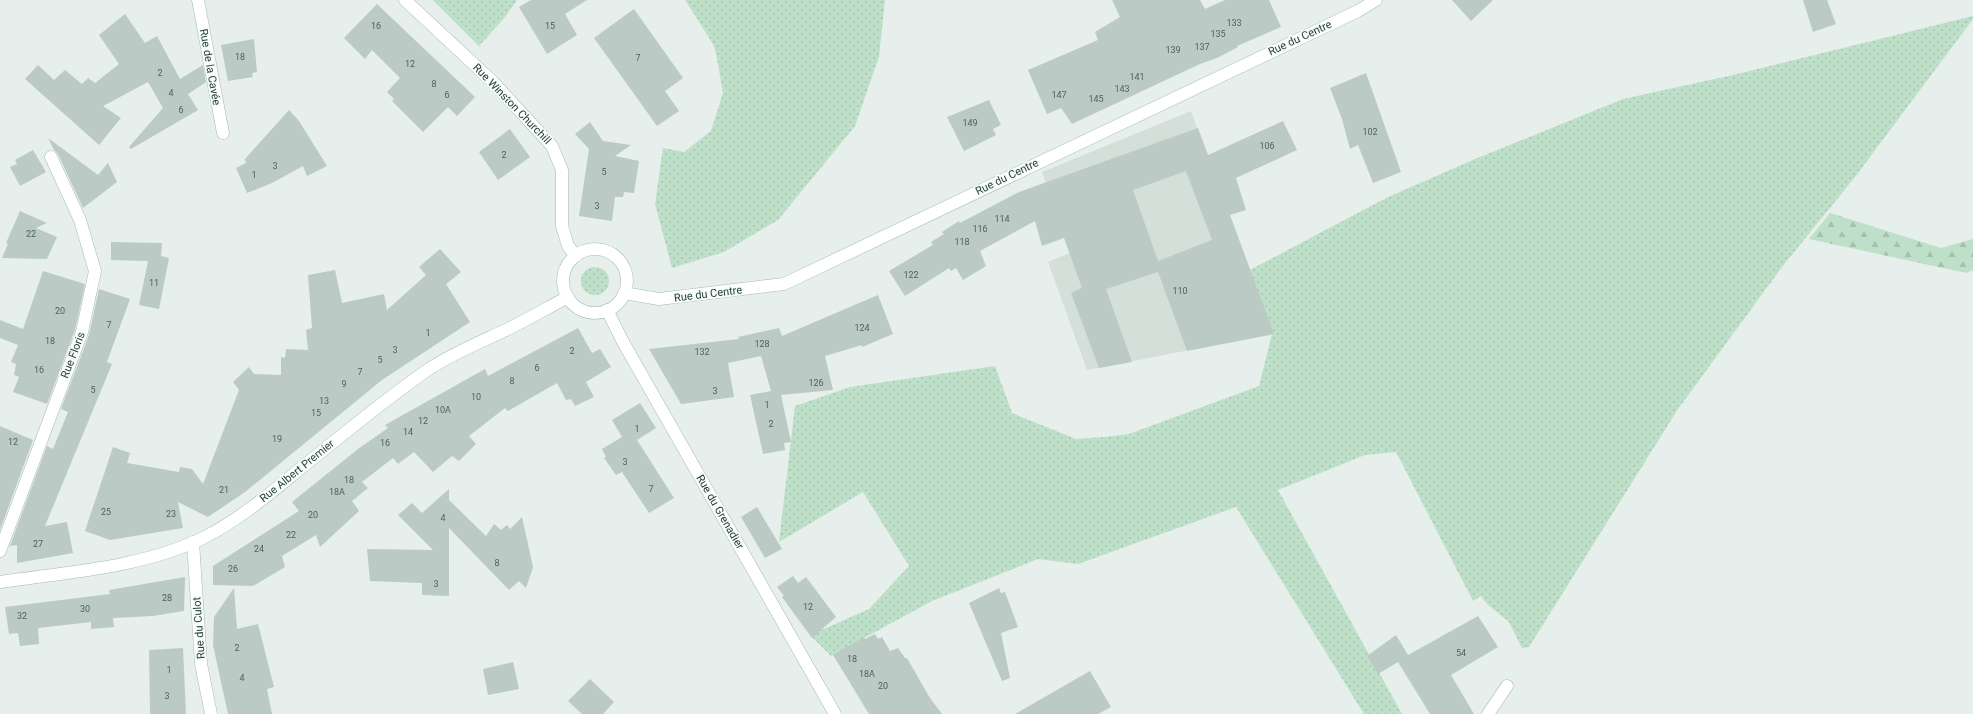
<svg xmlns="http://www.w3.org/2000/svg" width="1973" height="714" font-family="Roboto,sans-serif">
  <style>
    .built { fill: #d4dfda }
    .grass { fill: url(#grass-dots) }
    .forest { fill: url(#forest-firs) }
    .building { fill: #bbcac4; fill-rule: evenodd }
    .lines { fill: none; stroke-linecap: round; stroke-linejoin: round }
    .street-casing { stroke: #a8b8b2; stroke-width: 13 }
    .secondary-casing { stroke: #a4bbb3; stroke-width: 13 }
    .street { stroke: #fff; stroke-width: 12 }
    .secondary { stroke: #fff; stroke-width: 12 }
    .labels { text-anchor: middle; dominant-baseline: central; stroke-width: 3.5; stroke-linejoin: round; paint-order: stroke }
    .number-label { font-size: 9px; fill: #4a645c }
    .street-label { font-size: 11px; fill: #24423a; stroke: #f7fbf9 }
  </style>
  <defs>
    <pattern id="grass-dots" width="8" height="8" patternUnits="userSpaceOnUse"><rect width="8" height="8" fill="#bfe0c8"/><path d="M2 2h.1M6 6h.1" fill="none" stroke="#a4c1ad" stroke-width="1.8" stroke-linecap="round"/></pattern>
    <pattern id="forest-firs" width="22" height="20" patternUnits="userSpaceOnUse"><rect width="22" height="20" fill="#bfe0c8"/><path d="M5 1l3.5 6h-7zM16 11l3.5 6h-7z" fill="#a4c1ad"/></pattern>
  </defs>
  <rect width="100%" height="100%" fill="#e6efeb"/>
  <path class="built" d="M 1191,111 L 1272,334 L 1087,370 L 1048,262 L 1072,252 L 1042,172 Z"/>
  <path class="grass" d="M 433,0 L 517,0 L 506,16 L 479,46 Z
    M 685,0 L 885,0 L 879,57 L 855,126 L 778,220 L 724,252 L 672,268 L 655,204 L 663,148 L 684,152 L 711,131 L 723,93 L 716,53 L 713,44 Z
    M 1973,16 L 1973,19 L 1855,177 L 1782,267 L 1678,409 L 1529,647 L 1522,648 L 1509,622 L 1487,604 L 1481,596 L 1473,601 L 1396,452 L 1365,455 L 1278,490 L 1402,714 L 1364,714 L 1236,507 L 1078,564 L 1038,559 L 932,601 L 831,656 L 810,635 L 869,609 L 909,566 L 863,492 L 779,542 L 795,406 L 850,387 L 995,366 L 1012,413 L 1076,439 L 1105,437 L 1129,434 L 1259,386 L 1272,334 L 1250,270 L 1386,198 L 1475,159 L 1623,99 L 1733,75 Z
    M581 281a14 14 0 1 1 28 0a14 14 0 1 1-28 0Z"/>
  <path class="forest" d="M 1830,213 L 1941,248 L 1973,239 L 1973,270 L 1966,273 L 1809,239 Z"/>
  <path class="building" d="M 531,0 L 587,0 L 565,14 L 577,35 L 547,54 L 519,7 Z
    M 1112,0 L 1200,0 L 1205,9 L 1225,0 L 1269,0 L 1281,27 L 1237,46 L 1238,47 L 1217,58 L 1200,64 L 1072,124 L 1061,108 L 1047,114 L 1028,70 L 1098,40 L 1095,32 L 1120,17 Z
    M 1452,0 L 1493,0 L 1471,21 Z
    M 1803,0 L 1827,0 L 1836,24 L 1813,32 Z
    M 377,4 L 475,97 L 457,116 L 448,107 L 423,132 L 392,101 L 394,99 L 387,92 L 400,78 L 372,50 L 365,59 L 344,38 Z
    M 634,9 L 683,78 L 665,91 L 679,111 L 657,126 L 594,38 Z
    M 125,14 L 145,43 L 157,36 L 180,79 L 203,65 L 206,82 L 188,94 L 198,110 L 131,149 L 129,147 L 163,108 L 148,82 L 103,106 L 121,118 L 99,145 L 25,79 L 38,65 L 54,80 L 65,70 L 82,84 L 88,78 L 95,83 L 119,64 L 99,35 Z
    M 254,39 L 257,72 L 252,73 L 253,77 L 228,81 L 221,45 Z
    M 1366,73 L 1401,172 L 1373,183 L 1358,145 L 1350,149 L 1342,119 L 1330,88 Z
    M 989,100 L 1001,125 L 993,129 L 996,135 L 964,151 L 947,117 Z
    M 289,110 L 299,121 L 327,166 L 307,176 L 303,166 L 272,183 L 247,193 L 236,168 L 246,163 L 245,159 Z
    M 1283,121 L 1297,150 L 1236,178 L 1246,210 L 1230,215 L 1274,334 L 1187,351 L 1158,272 L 1106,289 L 1132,362 L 1099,368 L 1071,293 L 1082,288 L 1064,238 L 1042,246 L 1035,221 L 980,251 L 986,266 L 963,280 L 956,268 L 951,271 L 949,268 L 905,296 L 889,271 L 933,245 L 931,242 L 944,234 L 942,232 L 959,221 L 960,223 L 1019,192 L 1198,128 L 1208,155 ZM 1186,171 L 1212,240 L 1158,261 L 1133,190 Z
    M 590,122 L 603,141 L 631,145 L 615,156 L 639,161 L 634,193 L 624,192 L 623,197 L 615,197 L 612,221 L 579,216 L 589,149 L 575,134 Z
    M 510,129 L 530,157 L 498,180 L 479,152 Z
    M 48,138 L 98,175 L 108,163 L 117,182 L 83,208 L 58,154 L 54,150 Z
    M 33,150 L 46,172 L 20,186 L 10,167 L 17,164 L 15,160 Z
    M 20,211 L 47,223 L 36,228 L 57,237 L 47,259 L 2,258 L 8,244 L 6,243 Z
    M 111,242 L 162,243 L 161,256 L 169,258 L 159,309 L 139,305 L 148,261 L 111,260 Z
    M 440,249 L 461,272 L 446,284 L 470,322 L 382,380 L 245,492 L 208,517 L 178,502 L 183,528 L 110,540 L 85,531 L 113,447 L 130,453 L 127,463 L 179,472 L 180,467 L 192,469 L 203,484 L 239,390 L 233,382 L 249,367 L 254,374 L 281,375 L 281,357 L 285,358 L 286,349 L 308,350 L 306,330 L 312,328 L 308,275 L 335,270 L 342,303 L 384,294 L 387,310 L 426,275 L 419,267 Z
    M 43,271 L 85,284 L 75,330 L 47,404 L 13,392 L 19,377 L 14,375 L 16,364 L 11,362 L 18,345 L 0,338 L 0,320 L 23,329 Z
    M 99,289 L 130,299 L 107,362 L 112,364 L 45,526 L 67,522 L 73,553 L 17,563 L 17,545 L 10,546 L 47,446 L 53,449 L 68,412 L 61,409 L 89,335 Z
    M 878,295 L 893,334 L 862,347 L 862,345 L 825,356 L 833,390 L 781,395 L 791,442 L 784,443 L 785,450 L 763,454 L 750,395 L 771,391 L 761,356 L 728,363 L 734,397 L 681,404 L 649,349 L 739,339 L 738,337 L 779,328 L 782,336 Z
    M 578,328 L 592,353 L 600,349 L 611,367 L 586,382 L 594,397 L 575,406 L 571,399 L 566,400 L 557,383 L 508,411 L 505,408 L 469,436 L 476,444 L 459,461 L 452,456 L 433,472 L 414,452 L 398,464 L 393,458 L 362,482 L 368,488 L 352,501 L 359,511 L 320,547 L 316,535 L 282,556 L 285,567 L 253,586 L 213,585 L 213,566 L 299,511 L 292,502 L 358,449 L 388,428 L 385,425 L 485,369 L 488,376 Z
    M 640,403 L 656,428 L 637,440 L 674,498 L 649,513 L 622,472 L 616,475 L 604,458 L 606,457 L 602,449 L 622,437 L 612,420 Z
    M 0,426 L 33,440 L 0,530 Z
    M 449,489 L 449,500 L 486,536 L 494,524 L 501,530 L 507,525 L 510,529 L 522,517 L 533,567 L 526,588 L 519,581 L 509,590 L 449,528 L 449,596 L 422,595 L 422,583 L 370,581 L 367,549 L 433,550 L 398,515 L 412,503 L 422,513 Z
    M 757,507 L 782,549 L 765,558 L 741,517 Z
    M 793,576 L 798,583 L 806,577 L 836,617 L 812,638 L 782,597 L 784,596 L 777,587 Z
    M 185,577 L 184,611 L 153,616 L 113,618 L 114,627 L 91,629 L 91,622 L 38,628 L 39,644 L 20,646 L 18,633 L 9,634 L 5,607 L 110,594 L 109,590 Z
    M 234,588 L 237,629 L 258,624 L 274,687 L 267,689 L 272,714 L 228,714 L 213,645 L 214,617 Z
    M 999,588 L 1001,593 L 1005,592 L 1018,627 L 1001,633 L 1010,678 L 1002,681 L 969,603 Z
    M 1478,616 L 1498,647 L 1451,675 L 1474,714 L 1430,714 L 1398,662 L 1378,674 L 1367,656 L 1396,635 L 1408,655 Z
    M 875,634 L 878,639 L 882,637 L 890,651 L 898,648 L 905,658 L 907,658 L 930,698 L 942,714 L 869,714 L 833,655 L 864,637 L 865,639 Z
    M 183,648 L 186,714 L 150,714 L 149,650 Z
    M 513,662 L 519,689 L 488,695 L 483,669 Z
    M 1090,671 L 1111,707 L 1098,714 L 1015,714 Z
    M 590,679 L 614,702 L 603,714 L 582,714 L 568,701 Z"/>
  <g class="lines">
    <defs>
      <path id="street" d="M 198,0 L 223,133
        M 607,310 L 623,342 L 835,714
        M 193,542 L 201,664 L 211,714
        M 0,551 L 82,332 L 95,271 L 80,220 L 51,157
        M 1488,714 L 1507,686"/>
      <path id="secondary" d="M 405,0 L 493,82 L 552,146 L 562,170 L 562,226 L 568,246 L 576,256
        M563 281a32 32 0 1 1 64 0a32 32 0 1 1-64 0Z
        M 624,293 L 659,299 L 784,284 L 1358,11 L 1376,0
        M 0,582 C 67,572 141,568 203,538 C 241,519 273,491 306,464 C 346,432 387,398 429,369 C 455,352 483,341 510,328 C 530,318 549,307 568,297"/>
    </defs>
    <use href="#street" class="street-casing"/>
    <use href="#secondary" class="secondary-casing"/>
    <use href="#street" class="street"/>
    <use href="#secondary" class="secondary"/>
  </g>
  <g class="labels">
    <g class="number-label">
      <text x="1234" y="23">133</text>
      <text x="376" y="26">16</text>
      <text x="550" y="26">15</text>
      <text x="1218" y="34">135</text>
      <text x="1202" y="47">137</text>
      <text x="1173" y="50">139</text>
      <text x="240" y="57">18</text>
      <text x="638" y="58">7</text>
      <text x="410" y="64">12</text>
      <text x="160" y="73">2</text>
      <text x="1137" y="77">141</text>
      <text x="434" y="84">8</text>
      <text x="1122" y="89">143</text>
      <text x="171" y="93">4</text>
      <text x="447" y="95">6</text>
      <text x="1059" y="95">147</text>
      <text x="1096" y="99">145</text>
      <text x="181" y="110">6</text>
      <text x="970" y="123">149</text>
      <text x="1370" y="132">102</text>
      <text x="1267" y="146">106</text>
      <text x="504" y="155">2</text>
      <text x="275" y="166">3</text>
      <text x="604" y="172">5</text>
      <text x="254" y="175">1</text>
      <text x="597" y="206">3</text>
      <text x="1002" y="219">114</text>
      <text x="980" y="229">116</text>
      <text x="31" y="234">22</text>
      <text x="962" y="242">118</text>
      <text x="911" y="275">122</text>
      <text x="154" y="283">11</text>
      <text x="1180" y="291">110</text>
      <text x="60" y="311">20</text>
      <text x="109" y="325">7</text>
      <text x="862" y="328">124</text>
      <text x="428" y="333">1</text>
      <text x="50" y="341">18</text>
      <text x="762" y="344">128</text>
      <text x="395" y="350">3</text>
      <text x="572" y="351">2</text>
      <text x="702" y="352">132</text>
      <text x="380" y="360">5</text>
      <text x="537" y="368">6</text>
      <text x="39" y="370">16</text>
      <text x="360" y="372">7</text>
      <text x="512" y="381">8</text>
      <text x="816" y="383">126</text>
      <text x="344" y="384">9</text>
      <text x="93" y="390">5</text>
      <text x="715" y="391">3</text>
      <text x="476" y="397">10</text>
      <text x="324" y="401">13</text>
      <text x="767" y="405">1</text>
      <text x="443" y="410">10A</text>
      <text x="316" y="413">15</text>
      <text x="423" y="421">12</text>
      <text x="771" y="424">2</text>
      <text x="637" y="429">1</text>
      <text x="408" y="432">14</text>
      <text x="277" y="439">19</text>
      <text x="13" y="442">12</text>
      <text x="385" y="443">16</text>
      <text x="625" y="462">3</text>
      <text x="349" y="480">18</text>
      <text x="651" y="489">7</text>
      <text x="224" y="490">21</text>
      <text x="337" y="492">18A</text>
      <text x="106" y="512">25</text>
      <text x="171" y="514">23</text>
      <text x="313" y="515">20</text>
      <text x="443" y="518">4</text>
      <text x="291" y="535">22</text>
      <text x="38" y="544">27</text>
      <text x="259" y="549">24</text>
      <text x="497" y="563">8</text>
      <text x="233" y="569">26</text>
      <text x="436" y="584">3</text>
      <text x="167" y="598">28</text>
      <text x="808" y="607">12</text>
      <text x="85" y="609">30</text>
      <text x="22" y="616">32</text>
      <text x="237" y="648">2</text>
      <text x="1461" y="653">54</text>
      <text x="852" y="659">18</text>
      <text x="169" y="670">1</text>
      <text x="867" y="674">18A</text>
      <text x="242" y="678">4</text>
      <text x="883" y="686">20</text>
      <text x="167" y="696">3</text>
    </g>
    <g class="street-label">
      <text transform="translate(1300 38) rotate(-25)">Rue du Centre</text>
      <text transform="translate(210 67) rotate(80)">Rue de la Cavée</text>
      <text transform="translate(512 104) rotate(46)">Rue Winston Churchill</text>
      <text transform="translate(1007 177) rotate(-26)">Rue du Centre</text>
      <text transform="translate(708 294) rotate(-7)">Rue du Centre</text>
      <text transform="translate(73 355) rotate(-69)">Rue Floris</text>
      <text transform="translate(297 471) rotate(-39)">Rue Albert Premier</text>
      <text transform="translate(720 512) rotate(60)">Rue du Grenadier</text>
      <text transform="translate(199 628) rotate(-94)">Rue du Culot</text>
    </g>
  </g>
</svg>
